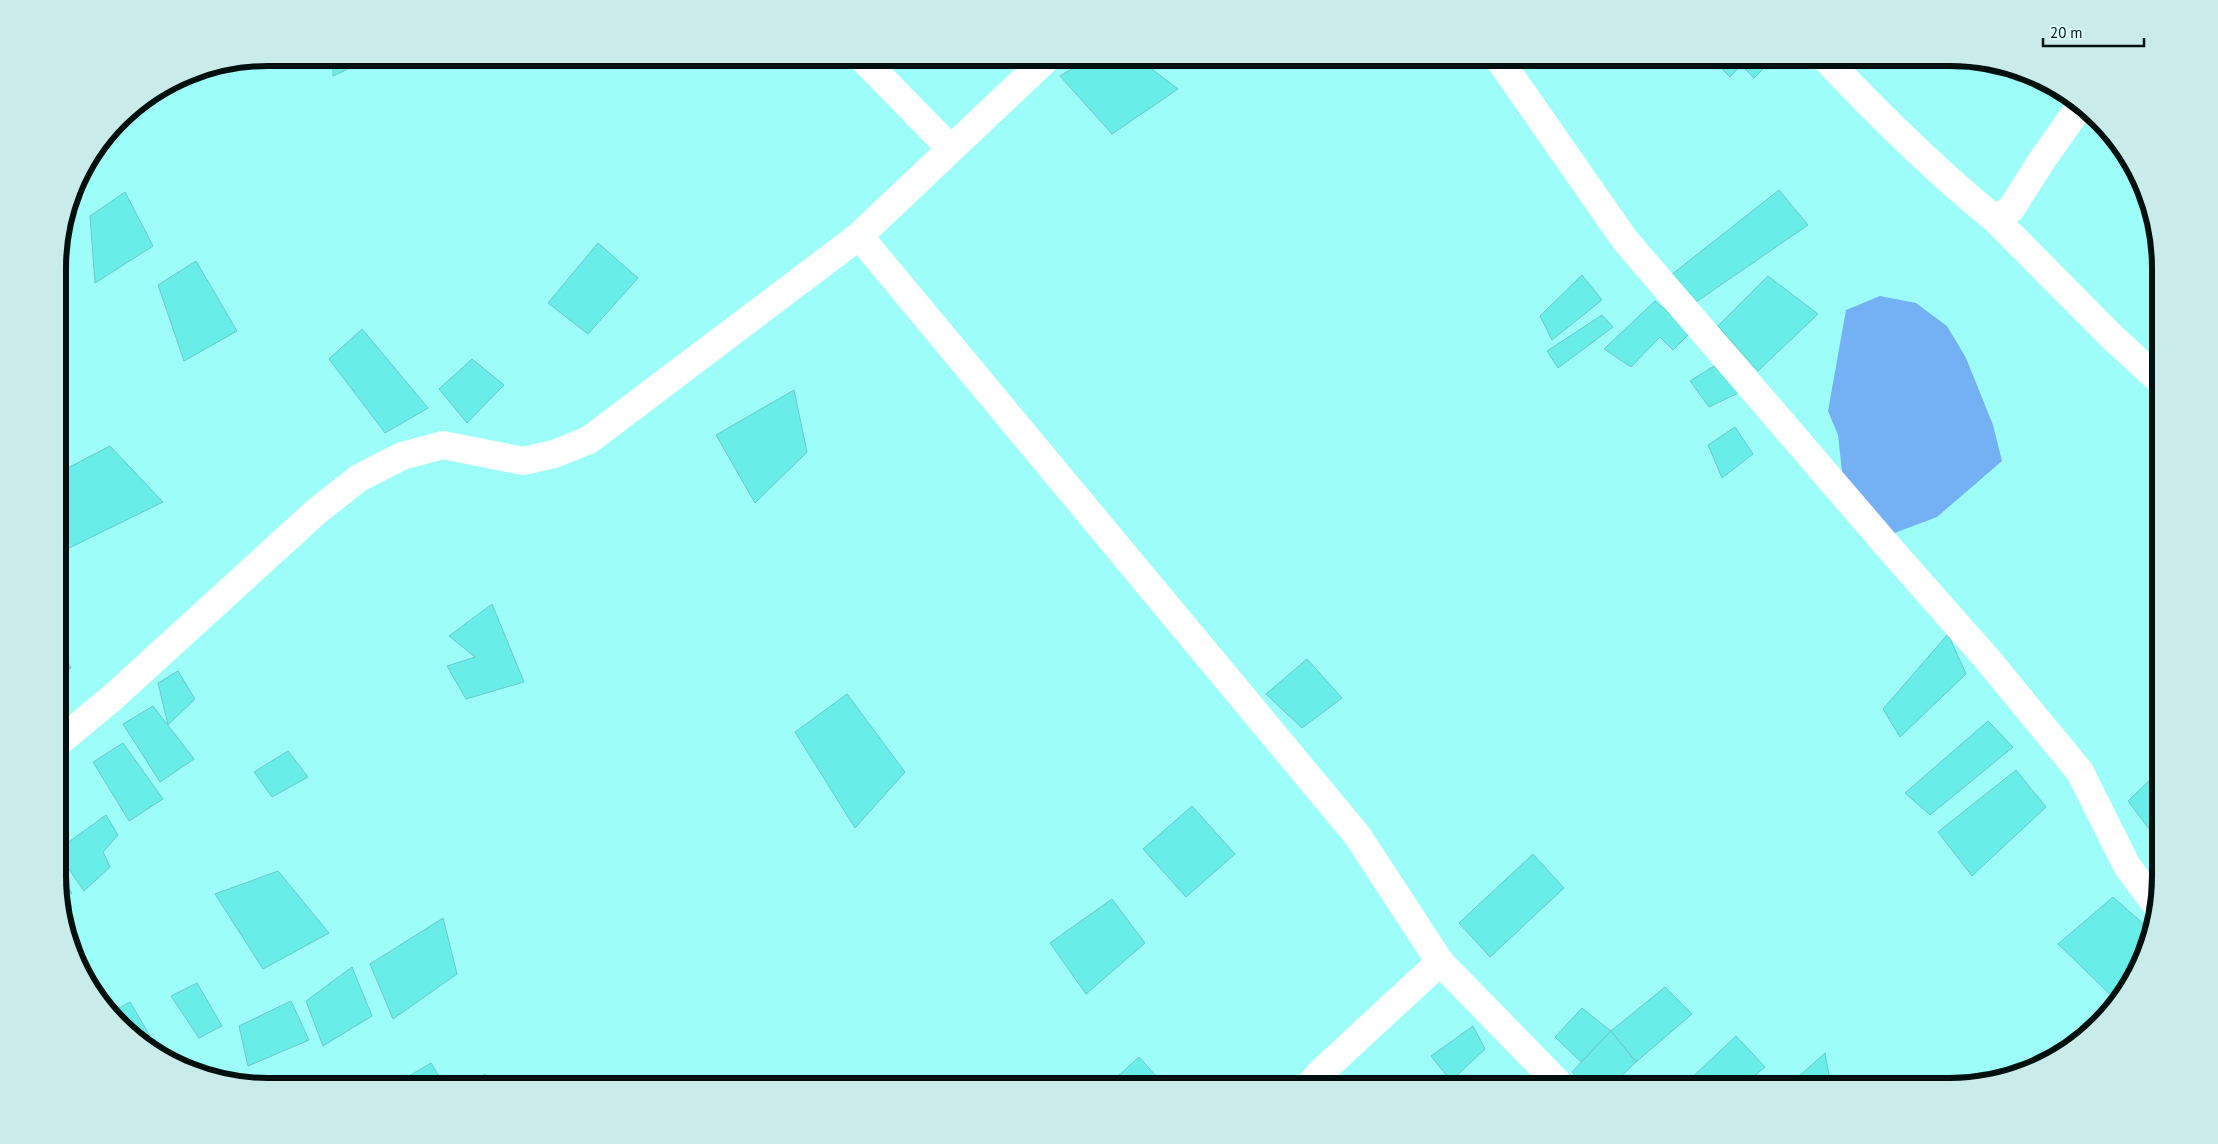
<svg xmlns="http://www.w3.org/2000/svg" width="2218" height="1144" font-family="'PT Sans',sans-serif">
  <style>
    .water { fill: #74b1f4 }
    .building { fill: #69ede8; stroke: #69cbc7 }
    .lines { fill: none; stroke-linecap: round; stroke-linejoin: round }
    .street { stroke: #fff; stroke-width: 28 }
    .secondary { stroke: #fff; stroke-width: 28 }
    .rim { fill: none; stroke: #00100f; stroke-width: 6 }
  </style>
  <rect width="100%" height="100%" fill="#9cfdf9"/>
  <path class="water" d="M 1880,296 L 1916,303 L 1947,326 L 1966,358 L 1993,425 L 2002,461 L 1937,517 L 1892,534 L 1843,481 L 1838,435 L 1828,411 L 1846,310 Z"/>
  <path class="building" d="M 333,58 L 371,58 L 333,76 Z
    M 1090,58 L 1137,58 L 1178,89 L 1112,134 L 1060,76 Z
    M 1711,58 L 1774,58 L 1754,78 L 1741,65 L 1730,77 Z
    M 1779,190 L 1808,225 L 1696,302 L 1671,275 Z
    M 125,192 L 153,246 L 95,283 L 90,216 Z
    M 598,243 L 638,278 L 588,334 L 548,303 Z
    M 196,261 L 237,331 L 184,361 L 158,285 Z
    M 1582,275 L 1602,300 L 1552,340 L 1540,316 Z
    M 1768,276 L 1818,314 L 1758,371 L 1718,326 Z
    M 1655,301 L 1691,332 L 1673,350 L 1660,337 L 1631,367 L 1604,349 Z
    M 1602,315 L 1613,327 L 1558,368 L 1547,351 Z
    M 362,329 L 428,408 L 385,433 L 329,359 Z
    M 472,359 L 504,385 L 467,423 L 439,389 Z
    M 1714,366 L 1742,391 L 1709,407 L 1690,381 Z
    M 794,390 L 807,452 L 755,503 L 716,435 Z
    M 1735,427 L 1753,454 L 1722,478 L 1708,445 Z
    M 110,446 L 163,502 L 59,553 L 58,473 Z
    M 492,604 L 524,682 L 466,699 L 447,666 L 475,657 L 449,636 Z
    M 1948,634 L 1966,674 L 1900,737 L 1883,709 Z
    M 59,645 L 71,668 L 59,675 Z
    M 1307,659 L 1342,698 L 1302,728 L 1266,694 Z
    M 178,671 L 195,699 L 168,725 L 158,683 Z
    M 847,694 L 905,772 L 855,828 L 795,732 Z
    M 153,706 L 194,759 L 160,782 L 123,724 Z
    M 1988,721 L 2013,747 L 1930,815 L 1905,793 Z
    M 123,743 L 163,799 L 129,821 L 93,762 Z
    M 288,751 L 308,777 L 272,797 L 254,772 Z
    M 2016,770 L 2046,807 L 1972,876 L 1938,832 Z
    M 2160,770 L 2160,840 L 2159,842 L 2128,801 Z
    M 1192,806 L 1235,854 L 1186,897 L 1143,849 Z
    M 106,815 L 118,835 L 103,852 L 110,867 L 84,891 L 59,855 L 59,849 Z
    M 1533,854 L 1564,888 L 1490,957 L 1459,923 Z
    M 278,871 L 329,933 L 263,969 L 215,894 Z
    M 59,877 L 72,893 L 59,901 Z
    M 2113,897 L 2148,928 L 2139,969 L 2117,1001 L 2058,944 Z
    M 1112,899 L 1145,943 L 1086,994 L 1050,943 Z
    M 443,918 L 457,974 L 393,1019 L 370,964 Z
    M 352,967 L 372,1016 L 323,1046 L 306,1001 Z
    M 197,983 L 222,1026 L 199,1038 L 171,996 Z
    M 1665,987 L 1692,1014 L 1636,1062 L 1611,1031 Z
    M 291,1001 L 309,1040 L 248,1066 L 239,1026 Z
    M 130,1002 L 150,1036 L 144,1039 L 112,1012 Z
    M 1582,1008 L 1611,1031 L 1581,1062 L 1555,1037 Z
    M 1473,1026 L 1485,1049 L 1451,1081 L 1431,1056 Z
    M 1611,1031 L 1636,1062 L 1611,1086 L 1586,1086 L 1572,1072 Z
    M 1736,1036 L 1765,1067 L 1742,1086 L 1687,1086 L 1685,1084 Z
    M 1825,1053 L 1831,1086 L 1788,1086 Z
    M 1139,1057 L 1165,1086 L 1107,1086 Z
    M 431,1063 L 445,1086 L 392,1086 Z
    M 485,1074 L 489,1086 L 467,1086 Z"/>
  <g class="lines">
    <path class="street" d="M 862,58 L 950,148
      M 1498,58 L 1625,240 L 1891,550 L 1988,660 L 2080,772 L 2127,866 L 2154,902
      M 1825,58 C 1879,115 1934,170 1995,219 L 2011,209 L 2042,160 L 2081,105
      M 1995,219 L 2112,337 L 2159,380
      M 1309,1086 L 1320,1073 L 1440,962"/>
    <path class="secondary" d="M 859,236 L 1357,835 L 1440,962 L 1561,1086
      M 59,742 L 112,698 L 318,510 L 359,478 L 402,456 L 443,445 L 523,461 L 554,454 L 589,440 L 859,236 L 1047,58"/>
  </g>
  <path d="M0 0H2218V1144H0ZM268 66H1950A202 202 0 0 1 2152 268V876A202 202 0 0 1 1950 1078H268A202 202 0 0 1 66 876V268A202 202 0 0 1 268 66Z" fill="#c9ecea" fill-rule="evenodd"/>
  <path class="rim" d="M268 66H1950A202 202 0 0 1 2152 268V876A202 202 0 0 1 1950 1078H268A202 202 0 0 1 66 876V268A202 202 0 0 1 268 66Z"/>
  <path d="M2043 38v8h101v-8" fill="none" stroke="#00100f" stroke-width="2.5"/>
  <text x="2050" y="38" font-size="15" fill="#00100f" stroke="#dbfffd" stroke-width="4" paint-order="stroke">20 m</text>
</svg>
